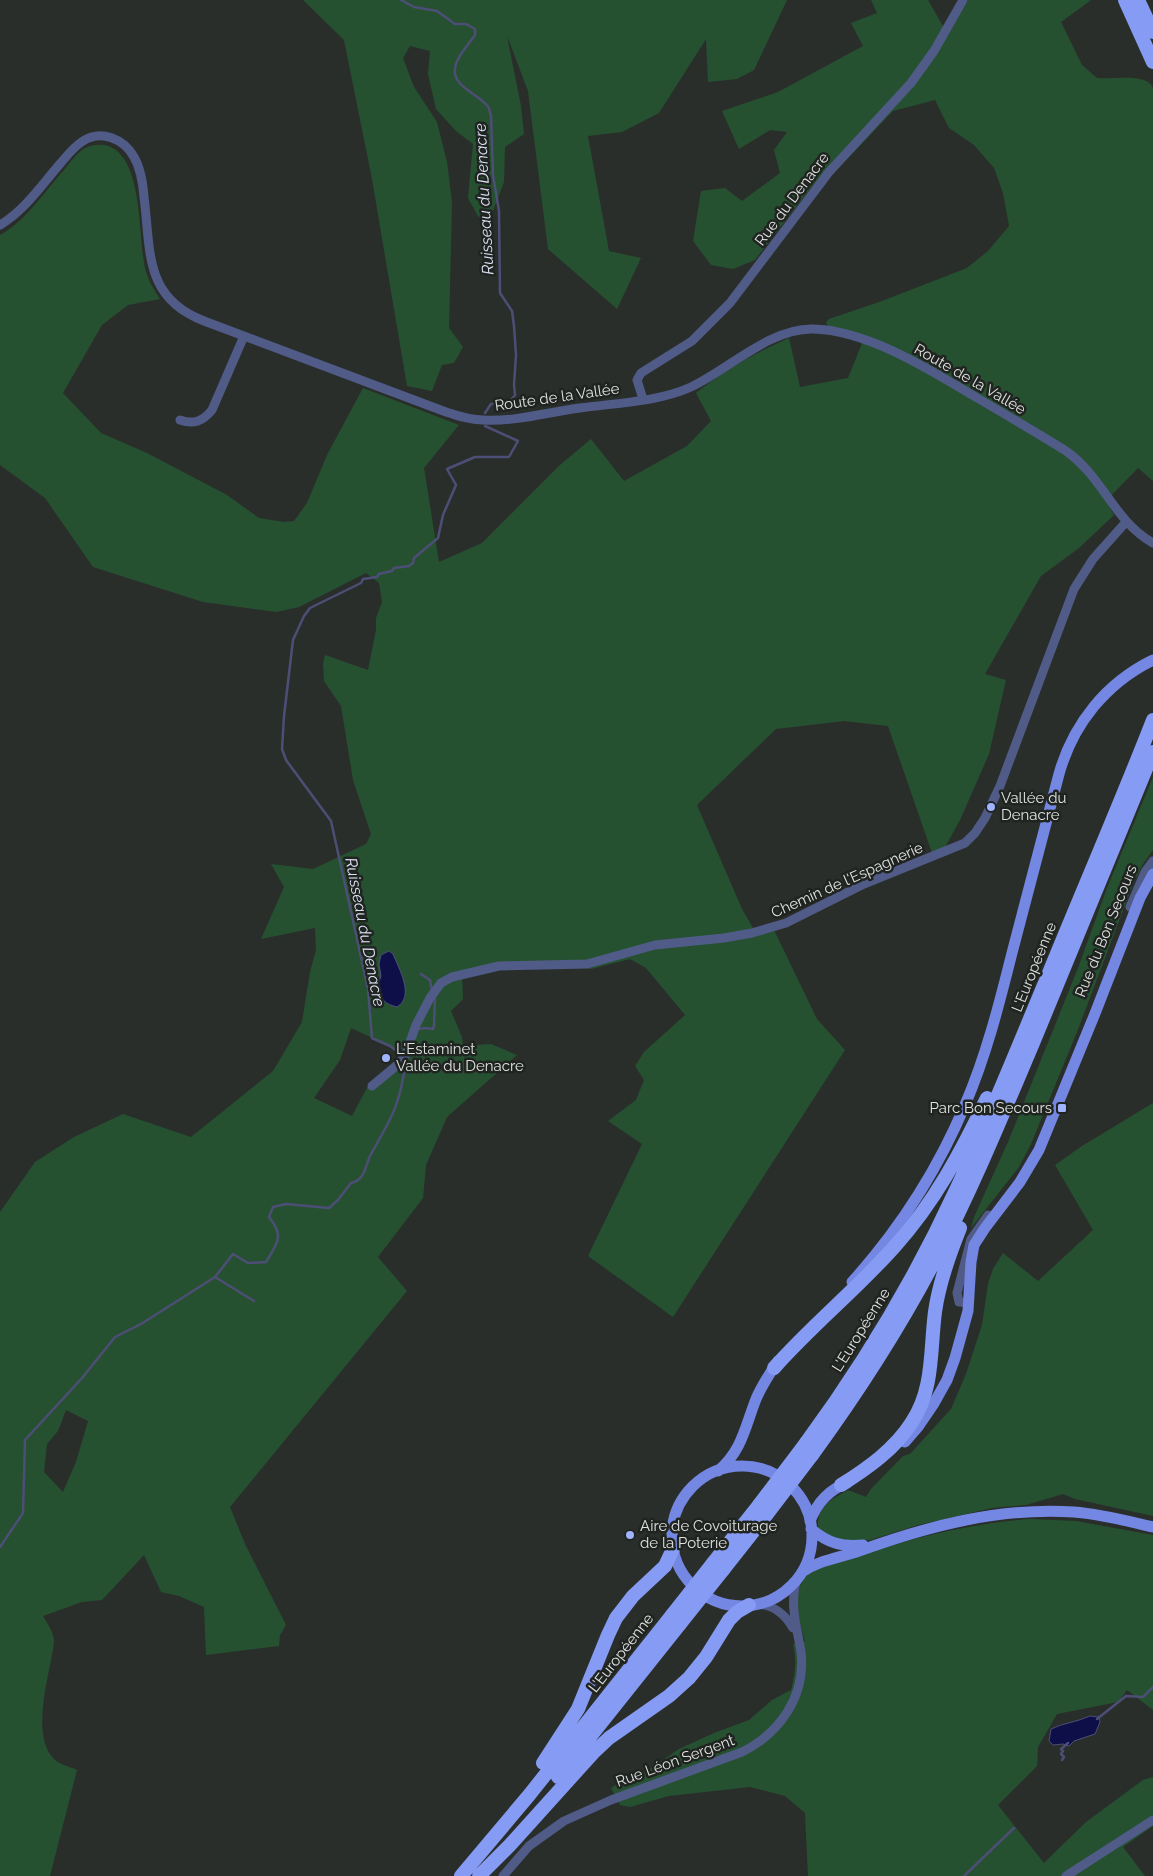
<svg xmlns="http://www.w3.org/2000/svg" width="1153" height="1876" font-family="Raleway,sans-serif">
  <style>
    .green { fill: #265131; fill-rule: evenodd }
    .water { fill: #0e0f49; stroke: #4d4e76 }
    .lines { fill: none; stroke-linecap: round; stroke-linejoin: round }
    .stream { stroke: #4d4e76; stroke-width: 2.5 }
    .minor { stroke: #505b88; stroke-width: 9 }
    .major { stroke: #7387e3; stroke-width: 11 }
    .highway { stroke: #869bf4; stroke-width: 14 }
    .highway-bridge { stroke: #869bf4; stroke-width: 14 }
    .poi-dot { fill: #a0b3fd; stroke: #202421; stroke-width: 2 }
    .labels { text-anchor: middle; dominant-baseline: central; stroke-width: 5; stroke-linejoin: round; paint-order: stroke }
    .street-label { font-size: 15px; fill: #dfe1df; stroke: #202421 }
    .poi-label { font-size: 15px; fill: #dfe1df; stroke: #202421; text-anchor: start }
    .water-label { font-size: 16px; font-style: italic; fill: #dce2f5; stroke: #202421 }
  </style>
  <rect width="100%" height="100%" fill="#2a2e2b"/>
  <path class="green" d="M 303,0 L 787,0 L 754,70 L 737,79 L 708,82 L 706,39 L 659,113 L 622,132 L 588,136 L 609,251 L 641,258 L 617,309 L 548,249 L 528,91 L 507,36 L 521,106 L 524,134 L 505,147 L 504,182 L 491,216 L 479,218 L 468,198 L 473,144 L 456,131 L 436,109 L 428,74 L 430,51 L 410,46 L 403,58 L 414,87 L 437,122 L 447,162 L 452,202 L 449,328 L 463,347 L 454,363 L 442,365 L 432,391 L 407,386 L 372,179 L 344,40 Z
    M 871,0 L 928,0 L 948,35 L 968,0 L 1091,0 L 1061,22 L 1082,65 L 1097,78 C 1112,80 1147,72 1153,88 L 1153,481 L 1138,468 L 1106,501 L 1114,515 L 1079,548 L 1041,576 L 985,674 L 1006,680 L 989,754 L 960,820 L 944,849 L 932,853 L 888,726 L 844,721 L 776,729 L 697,805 L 742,909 L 756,933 L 773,928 L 817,1019 L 845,1050 L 673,1317 L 588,1256 L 642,1144 L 608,1121 L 636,1100 L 644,1080 L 635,1066 L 644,1052 L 685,1015 L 646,968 L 630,959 L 591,969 L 554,963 L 519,965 L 462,975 L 463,999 L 451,1011 L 462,1037 L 464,1057 L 476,1045 L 491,1044 L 517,1055 L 447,1117 L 426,1165 L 423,1198 L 378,1257 L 407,1291 L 230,1507 L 245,1544 L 286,1625 L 280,1635 L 279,1646 L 206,1655 L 204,1607 L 179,1596 L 161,1592 L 144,1555 L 102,1600 L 82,1602 L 43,1616 C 47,1623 53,1631 54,1640 C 54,1646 52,1654 51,1660 C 46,1686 33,1736 53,1758 C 59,1765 69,1766 77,1770 L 50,1876 L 0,1876 L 0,1212 L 35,1162 L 74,1137 L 123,1114 L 191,1137 L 273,1071 L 302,1022 L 310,972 L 316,950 L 315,928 L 261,939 L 284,887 L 271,864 L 313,869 L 366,844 L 371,834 L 353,780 L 341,706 L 324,681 L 323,663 L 325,655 L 368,670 L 376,630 L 376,618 L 382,602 L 379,583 L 366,573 L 299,607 L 276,612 L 203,602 L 93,567 L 45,498 L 0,465 L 0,235 C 26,221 44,192 64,170 C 70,162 77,153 85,148 C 91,145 98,144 104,145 C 144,152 138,237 145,268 C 148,280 154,290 160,299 L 128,305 L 102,325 L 63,393 L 101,433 L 147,453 L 227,495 L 259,518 L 284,522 L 294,521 L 307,503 L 327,455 L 363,388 L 459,425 L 424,468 L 439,562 L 482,543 L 560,465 L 591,439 L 624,481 L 687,446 L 711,421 L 696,393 C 723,371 757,352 789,338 L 800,387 L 848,378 L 865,336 L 828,327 L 826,322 L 829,319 L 882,301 L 967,268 L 988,251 L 1009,226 L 1003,193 L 994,168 L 974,145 L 949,128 L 935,100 L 893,111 L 832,175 L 814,184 L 755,260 L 733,269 L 711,265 L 693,241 L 701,191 L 725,188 L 742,201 L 780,173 L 774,150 L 787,132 L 770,130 L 739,149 L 722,111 L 778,92 L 863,46 L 851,23 L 877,13 ZM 351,1028 L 398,1050 L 404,1048 L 394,1066 L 368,1086 L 352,1116 L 314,1098 L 340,1060 ZM 66,1410 L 88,1421 L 76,1462 L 63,1492 L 44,1472 L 47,1444 L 58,1431 Z
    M 1153,777 L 1153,850 L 1143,864 L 1133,884 L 1077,1032 L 1031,1144 L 1019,1167 L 971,1228 L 974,1217 L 1008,1142 L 1078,968 L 1107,888 Z
    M 1153,1103 L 1153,1516 L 1075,1499 L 1063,1494 L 1026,1505 L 992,1508 L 918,1525 L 870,1540 L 850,1542 L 832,1539 L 818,1530 C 817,1506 829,1501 848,1490 L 866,1497 L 871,1489 L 903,1456 L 910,1454 L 951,1409 L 966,1374 L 982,1325 L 988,1284 L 993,1269 L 1003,1253 L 1038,1281 L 1093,1230 L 1055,1165 L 1082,1146 Z
    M 1029,1519 L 1076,1521 L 1153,1535 L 1153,1710 L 1127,1690 L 1118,1702 L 1057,1714 L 1038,1747 L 1037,1766 L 998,1805 L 1044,1863 L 1086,1822 L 1143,1780 L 1153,1777 L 1153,1826 L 1123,1847 L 1145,1876 L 808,1876 L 805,1813 L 785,1796 L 750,1787 L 669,1796 L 630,1807 L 620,1805 L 611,1788 L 624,1780 L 650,1769 L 679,1749 L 714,1733 L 749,1720 L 772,1700 L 791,1690 C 795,1674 797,1660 793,1644 L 805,1641 C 799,1623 791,1591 807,1575 C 818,1565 836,1563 850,1558 C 909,1539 966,1524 1029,1519 Z"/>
  <path class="water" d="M 389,951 L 393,954 C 399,969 415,996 397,1007 C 385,1004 381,1000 377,988 L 381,976 L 379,964 L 381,955 Z
    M 1090,1716 L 1099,1717 L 1100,1722 L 1095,1734 L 1074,1741 L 1069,1746 L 1063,1744 L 1053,1745 L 1049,1741 L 1051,1729 C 1063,1723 1077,1722 1090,1716 Z"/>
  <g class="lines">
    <path class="stream" d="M 401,0 L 414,7 L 437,11 L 455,24 L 466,24 L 475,29 L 475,35 C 469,44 459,54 456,64 C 448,87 481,94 489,108 C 489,109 491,116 491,116 L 493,175 L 499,211 L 500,293 L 512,311 L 514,326 L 516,355 L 514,385 L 515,395 L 509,403 L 491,404 L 485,413
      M 421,974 L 430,980 L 432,992
      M 418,1029 L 426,1028 L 433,1029 L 434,1026 L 435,996
      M 402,1055 L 390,1046 L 372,1038 L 368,989 L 331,821 L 286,760 L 282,749 L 284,716 L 293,640 L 304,616 L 310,608 L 361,583 L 363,579 L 377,577 L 379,574 L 392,571 L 394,568 L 409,566 L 413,563 L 414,558 L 438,538 L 443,515 L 456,485 L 447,469 L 475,457 L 509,457 L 518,441 L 485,426
      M 215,1277 L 254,1301
      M 0,1547 L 23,1513 L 25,1440 L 82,1378 L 115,1337 L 141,1324 L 215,1277 L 233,1254 L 248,1263 L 266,1262 C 277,1243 285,1237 269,1217 L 273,1207 L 286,1204 L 329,1208 L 338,1200 L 351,1183 C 365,1180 365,1167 370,1156 C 386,1126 397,1113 403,1078 C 404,1072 406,1065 406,1059
      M 1097,1719 L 1126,1696 L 1143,1697 L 1153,1687
      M 1062,1760 L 1064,1757 L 1061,1754 L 1063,1751 L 1061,1749 L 1068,1743
      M 964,1876 L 1014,1828"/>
    <path class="minor" d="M 0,225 C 24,211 41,186 59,165 C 66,157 73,147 83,141 C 101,129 124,139 134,157 C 141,169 143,184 144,197 C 151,252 144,298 204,321 L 446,412 C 458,416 470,420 483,420 C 516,422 548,412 580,408 C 616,403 658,402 691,387 C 729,369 770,328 813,329 C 868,330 932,371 979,399 C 1008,416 1037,433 1066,451 C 1104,478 1113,520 1153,543
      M 643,399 L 637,380 L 641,373 L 692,341 L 730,303 L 829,172 L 911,83 L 934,51 L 963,0
      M 180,420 C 194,425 203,421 212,410 L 244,336
      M 1130,907 L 1145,872 L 1153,861
      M 372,1086 L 396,1066 L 405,1056 L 416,1025 L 430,998 L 441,983 L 452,977 L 499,966 L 587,964 L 655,945 L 724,938 L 752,933 L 786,923 L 864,884 L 965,843 L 975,833 L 985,818 L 1000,786 L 1074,589 L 1093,559 L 1126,522
      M 969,1303 L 959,1302 L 957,1293 L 971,1239 L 988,1215
      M 759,1604 C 775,1606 785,1614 793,1628
      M 503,1876 L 529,1846 L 564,1821 L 611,1800 L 742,1752 C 780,1733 806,1696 801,1652 C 797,1627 789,1605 797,1579
      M 1066,1876 L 1153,1820"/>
    <path class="major" d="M 852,1282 C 899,1230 938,1169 965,1105 C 986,1056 999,1005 1012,953 C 1028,894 1043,834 1059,774 C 1073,724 1106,683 1153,660
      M 905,1442 L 918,1427 L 933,1405 L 947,1380 L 955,1358 L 968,1311 L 971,1262 L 974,1245 L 985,1228 L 1020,1182 L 1039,1150 L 1094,1016 L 1140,898 L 1153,874
      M672 1536a70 70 0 1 1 140 0a70 70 0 1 1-140 0Z
      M 718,1471 C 742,1451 745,1427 756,1399 C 762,1385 770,1373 778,1361
      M 810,1521 C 817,1503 828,1490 847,1483
      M 811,1529 C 828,1543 841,1547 863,1545
      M 802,1572 C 819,1560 839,1558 859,1551 C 928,1526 1000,1507 1074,1512 C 1101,1514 1127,1521 1153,1527"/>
    <path class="highway" d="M 1125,0 L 1153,62
      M 1138,0 L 1153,32
      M 774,1368 C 812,1325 857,1289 895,1246 C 934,1203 962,1151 987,1098
      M 806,1443 C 864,1364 915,1279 956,1190 C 989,1120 1017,1049 1047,978 C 1082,892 1119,807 1153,720
      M 812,1455 C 858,1392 900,1327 936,1258 C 972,1189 1002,1116 1033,1043 C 1073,946 1113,849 1153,752
      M 841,1485 C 868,1468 895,1449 912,1422 C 934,1389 930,1350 935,1312 C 939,1283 949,1255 960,1228
      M 713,1563 L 759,1505
      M 723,1570 L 767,1514
      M 543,1763 L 578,1709 L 608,1635 L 616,1618 L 633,1596 L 665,1566 L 673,1549
      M 558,1777 L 680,1624
      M 461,1876 L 530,1794 L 672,1615
      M 479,1876 L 510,1845 L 593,1753 L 609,1738 L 669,1696 L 689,1678 L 706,1657 L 729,1620 L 737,1612 L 749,1605"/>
    <path class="highway-bridge" d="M 759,1505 L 806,1443
      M 767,1514 L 812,1455
      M 672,1615 L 713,1563
      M 680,1624 L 723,1570"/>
  </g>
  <g class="poi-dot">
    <circle cx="991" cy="807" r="5"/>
    <circle cx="386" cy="1058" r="5"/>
    <rect x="1057" y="1103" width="10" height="10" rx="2.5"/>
    <circle cx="630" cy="1535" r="5"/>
  </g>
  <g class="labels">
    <g class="street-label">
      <text transform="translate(792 199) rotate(-53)">Rue du Denacre</text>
      <text transform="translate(970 379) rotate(30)">Route de la Vallée</text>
      <text transform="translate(557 397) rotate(-8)">Route de la Vallée</text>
      <text transform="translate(847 880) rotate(-24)">Chemin de l'Espagnerie</text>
      <text transform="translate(1106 931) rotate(-68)">Rue du Bon Secours</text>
      <text transform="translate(1034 967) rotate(-68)">L'Européenne</text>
      <text transform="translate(861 1330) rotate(-58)">L'Européenne</text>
      <text transform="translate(621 1653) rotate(-52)">L'Européenne</text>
      <text transform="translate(675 1761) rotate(-20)">Rue Léon Sergent</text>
    </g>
    <g class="poi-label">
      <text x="1001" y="798">Vallée du<tspan x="1001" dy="17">Denacre</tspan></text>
      <text x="396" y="1049">L'Estaminet<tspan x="396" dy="17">Vallée du Denacre</tspan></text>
      <text x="1052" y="1108" text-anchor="end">Parc Bon Secours</text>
      <text x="640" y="1526">Aire de Covoiturage<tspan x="640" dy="17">de la Poterie</tspan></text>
    </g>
    <g class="water-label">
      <text transform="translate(484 199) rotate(-93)">Ruisseau du Denacre</text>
      <text transform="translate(365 932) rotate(79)">Ruisseau du Denacre</text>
    </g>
  </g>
</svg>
